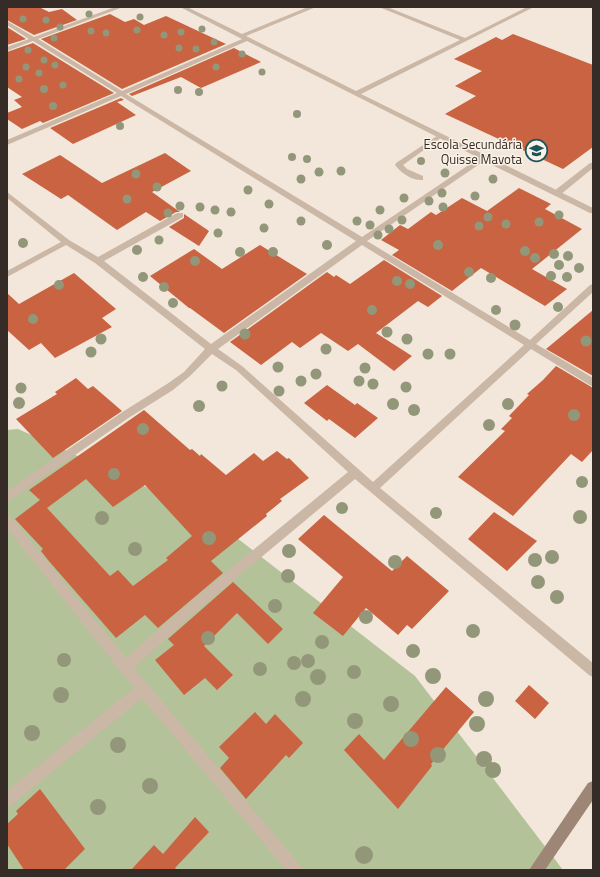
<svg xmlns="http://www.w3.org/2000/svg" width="600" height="877" font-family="'Titillium Web',sans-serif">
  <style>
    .green { fill: #b4c29a }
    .building { fill: #c96342; fill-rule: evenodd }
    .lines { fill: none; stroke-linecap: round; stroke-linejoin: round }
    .lane { fill: #cbb7a6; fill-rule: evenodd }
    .street { fill: #cbb7a6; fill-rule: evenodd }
    .secondary { fill: #9e8677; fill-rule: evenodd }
    .tree { fill: #939779 }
    .labels { text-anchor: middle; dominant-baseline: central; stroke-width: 3; stroke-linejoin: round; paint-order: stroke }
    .far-poi-label { font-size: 13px; fill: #362c27; stroke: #faf1e7; text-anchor: end }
  </style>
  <rect width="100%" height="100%" fill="#f2e7da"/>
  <path class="green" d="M 18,429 L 206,514 L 415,676 L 563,870 L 7,870 L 7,430 Z"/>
  <path class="building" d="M 7,7 L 39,7 L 49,12 L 62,9 L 77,20 L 34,35 L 7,20 Z
    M 110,14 L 125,22 L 134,19 L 144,25 L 166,16 L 226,44 L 122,89 L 41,39 Z
    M 7,27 L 26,39 L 7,45 Z
    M 513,34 L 593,65 L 593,147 L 563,169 L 445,114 L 476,96 L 455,86 L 482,71 L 454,59 L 496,37 L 502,40 Z
    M 33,43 L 114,93 L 43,123 L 40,121 L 22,129 L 7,119 L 7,113 L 22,107 L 14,100 L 22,97 L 7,87 L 7,52 Z
    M 234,48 L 261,62 L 201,88 L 181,77 L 132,96 L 129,94 Z
    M 121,98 L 124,100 L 117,102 L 136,115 L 73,144 L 50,128 Z
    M 165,153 L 191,171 L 152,192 L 180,212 L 176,212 L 160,221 L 146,212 L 117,230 L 68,195 L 61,199 L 22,174 L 60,155 L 102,183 Z
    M 519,188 L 551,204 L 545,209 L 582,229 L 532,269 L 567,289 L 545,306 L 481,268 L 452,291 L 392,255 L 399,250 L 381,240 L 400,225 L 408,229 L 431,212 L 436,215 L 462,198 L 487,211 Z
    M 184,214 L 209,231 L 199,246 L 169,227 L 184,218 Z
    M 260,245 L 307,274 L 224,333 L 190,308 L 189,308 L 150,276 L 194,249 L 222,269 Z
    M 384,260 L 442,296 L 428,307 L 418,301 L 376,333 L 412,356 L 394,371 L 358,344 L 348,351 L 321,333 L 300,348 L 292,342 L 261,365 L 230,342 L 327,272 L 334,277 L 336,275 L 350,284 Z
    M 74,273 L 116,309 L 102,318 L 112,327 L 55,358 L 41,343 L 29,350 L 7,330 L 7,293 L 19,304 Z
    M 593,310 L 593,376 L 546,349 Z
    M 556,366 L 593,388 L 593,450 L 582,462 L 571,454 L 513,516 L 458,477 L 505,431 L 501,429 L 512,418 L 509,416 L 529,395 L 527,394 L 543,380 Z
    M 76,378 L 88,389 L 93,386 L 122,411 L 53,458 L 16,419 L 57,394 L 55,392 Z
    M 327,385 L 355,405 L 357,403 L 378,418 L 355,438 L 329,419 L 327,421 L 304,403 Z
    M 144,410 L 190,450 L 192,449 L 200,456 L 201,454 L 226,475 L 254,453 L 263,461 L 277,451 L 287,459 L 289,458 L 309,478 L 280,499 L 282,501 L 266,514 L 267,516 L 211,561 L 223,573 L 158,628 L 145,615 L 116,638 L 48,560 L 41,551 L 43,549 L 15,519 L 40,500 L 29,490 ZM 86,479 L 113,507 L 145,485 L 192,536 L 166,558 L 168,560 L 133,586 L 118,570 L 110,576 L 47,508 Z
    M 494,512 L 537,541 L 507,571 L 468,539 Z
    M 324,515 L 392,571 L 407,556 L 449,591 L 412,629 L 407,625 L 398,635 L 366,608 L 343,636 L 313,613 L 343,577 L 298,539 Z
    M 233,582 L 283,629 L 268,644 L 237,613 L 204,646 L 233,675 L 217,690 L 205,678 L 184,695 L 155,660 L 174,645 L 168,639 Z
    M 529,685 L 549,703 L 535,719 L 515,701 Z
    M 446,687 L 474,712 L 431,764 L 432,766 L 398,809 L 344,750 L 359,734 L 384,760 Z
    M 255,712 L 266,724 L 275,714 L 303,743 L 289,758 L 286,755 L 246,799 L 220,768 L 229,758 L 219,747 Z
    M 40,789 L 85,849 L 64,870 L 24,870 L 7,844 L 7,824 L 18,814 L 16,811 Z
    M 195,817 L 209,832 L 175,868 L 177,870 L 131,870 L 154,845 L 163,854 Z"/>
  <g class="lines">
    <path class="lane" d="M 440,134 L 442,135 L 442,137 L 403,165 L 407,169 L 423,176 L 423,180 C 412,181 401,173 395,165 L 396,163 Z
      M 590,163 L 593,163 L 593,168 L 560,195 L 554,195 L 554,191 Z"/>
    <path class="street" d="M 115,7 L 123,7 L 38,39 L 122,91 L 242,39 L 180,7 L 187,7 L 242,34 L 308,7 L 316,7 L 246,36 L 356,91 L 460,40 L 379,7 L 387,7 L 465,38 L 527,7 L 534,7 L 361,94 L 593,208 L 593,213 L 590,213 L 484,161 L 367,241 L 530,340 L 590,285 L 593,284 L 593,292 L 536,344 L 593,378 L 593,387 L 531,349 L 380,488 L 593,663 L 593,677 L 589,675 L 355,479 L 198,610 L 134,668 L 300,865 L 302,870 L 286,870 L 142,698 L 12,805 L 7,807 L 7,791 L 134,688 L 7,528 L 7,515 L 11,517 L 126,658 L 190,602 L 348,472 L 236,370 L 212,354 L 190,376 L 173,390 L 130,417 L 7,502 L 7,491 L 124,411 L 167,384 L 184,372 L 205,349 L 95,263 L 66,245 L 7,277 L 7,271 L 61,242 L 7,198 L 7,192 L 69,240 L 98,257 L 177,213 L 183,213 L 183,217 L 104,261 L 211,344 L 356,241 L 121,96 L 7,145 L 7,140 L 117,93 L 33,41 L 7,51 L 7,47 L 29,39 L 7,25 L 7,21 L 34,37 ZM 247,41 L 479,158 L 362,237 L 126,94 ZM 362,245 L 524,345 L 373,482 L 242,366 L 218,349 Z"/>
    <path class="secondary" d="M 593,781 L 593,800 L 545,870 L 529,870 L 588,783 Z"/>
  </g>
  <g class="tree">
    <circle cx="89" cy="14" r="3.5"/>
    <circle cx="140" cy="17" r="3.5"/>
    <circle cx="23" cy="19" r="3.5"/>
    <circle cx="46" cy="20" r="3.5"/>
    <circle cx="60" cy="27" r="3.5"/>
    <circle cx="202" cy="29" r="3.5"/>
    <circle cx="137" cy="30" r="3.5"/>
    <circle cx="91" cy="31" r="3.5"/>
    <circle cx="181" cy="32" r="3.5"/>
    <circle cx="106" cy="33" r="3.5"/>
    <circle cx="164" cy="35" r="3.5"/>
    <circle cx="54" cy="38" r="3.5"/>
    <circle cx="214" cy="42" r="3.5"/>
    <circle cx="179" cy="48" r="3.5"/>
    <circle cx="196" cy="49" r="3.5"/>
    <circle cx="28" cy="50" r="3.5"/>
    <circle cx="242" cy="54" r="3.5"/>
    <circle cx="44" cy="60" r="3.5"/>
    <circle cx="55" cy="65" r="3.5"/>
    <circle cx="26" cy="67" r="3.5"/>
    <circle cx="216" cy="67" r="3.5"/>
    <circle cx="262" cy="72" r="3.5"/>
    <circle cx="39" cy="73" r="3.5"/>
    <circle cx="19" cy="79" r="3.5"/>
    <circle cx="63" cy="85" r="3.5"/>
    <circle cx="44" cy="89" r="4"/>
    <circle cx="178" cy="90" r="4"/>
    <circle cx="199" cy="92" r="4"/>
    <circle cx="53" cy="106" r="4"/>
    <circle cx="297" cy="114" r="4"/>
    <circle cx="120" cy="126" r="4"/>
    <circle cx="292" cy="157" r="4"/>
    <circle cx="307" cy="159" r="4"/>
    <circle cx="421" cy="161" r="4"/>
    <circle cx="341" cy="171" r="4.5"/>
    <circle cx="319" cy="172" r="4.5"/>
    <circle cx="445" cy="173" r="4.5"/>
    <circle cx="136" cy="174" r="4.5"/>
    <circle cx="301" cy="179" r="4.5"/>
    <circle cx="493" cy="179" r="4.5"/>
    <circle cx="157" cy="187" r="4.5"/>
    <circle cx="248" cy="190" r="4.5"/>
    <circle cx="442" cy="193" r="4.5"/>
    <circle cx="475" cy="196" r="4.5"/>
    <circle cx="404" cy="198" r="4.5"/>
    <circle cx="127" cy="199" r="4.5"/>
    <circle cx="429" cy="201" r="4.5"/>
    <circle cx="269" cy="204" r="4.5"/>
    <circle cx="180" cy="206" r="4.5"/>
    <circle cx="200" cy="207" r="4.5"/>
    <circle cx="443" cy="207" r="4.5"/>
    <circle cx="215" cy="210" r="4.5"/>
    <circle cx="380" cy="210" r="4.5"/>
    <circle cx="231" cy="212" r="4.5"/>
    <circle cx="168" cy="213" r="4.5"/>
    <circle cx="559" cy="215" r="4.5"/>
    <circle cx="488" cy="217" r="4.5"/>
    <circle cx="402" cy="220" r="4.5"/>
    <circle cx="301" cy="221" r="4.5"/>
    <circle cx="357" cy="221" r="4.5"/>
    <circle cx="539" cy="222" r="4.5"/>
    <circle cx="506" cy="224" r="4.5"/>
    <circle cx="370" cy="225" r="4.5"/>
    <circle cx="479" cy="226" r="4.5"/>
    <circle cx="264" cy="228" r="4.5"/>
    <circle cx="389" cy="229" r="4.5"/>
    <circle cx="218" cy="233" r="4.5"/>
    <circle cx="378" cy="235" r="4.5"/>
    <circle cx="159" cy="240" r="4.5"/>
    <circle cx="23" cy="243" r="5"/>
    <circle cx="327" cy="245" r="5"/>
    <circle cx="438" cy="245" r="5"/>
    <circle cx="137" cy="250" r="5"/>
    <circle cx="525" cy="251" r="5"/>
    <circle cx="240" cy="252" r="5"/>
    <circle cx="273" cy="252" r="5"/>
    <circle cx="554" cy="254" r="5"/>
    <circle cx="568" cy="256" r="5"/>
    <circle cx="535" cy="258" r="5"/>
    <circle cx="195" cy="261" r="5"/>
    <circle cx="559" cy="265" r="5"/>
    <circle cx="579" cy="268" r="5"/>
    <circle cx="469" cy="272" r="5"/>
    <circle cx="551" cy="276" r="5"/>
    <circle cx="143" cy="277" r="5"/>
    <circle cx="567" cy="277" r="5"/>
    <circle cx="491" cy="278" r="5"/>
    <circle cx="397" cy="281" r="5"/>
    <circle cx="410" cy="284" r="5"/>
    <circle cx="59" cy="285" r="5"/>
    <circle cx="164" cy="287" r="5"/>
    <circle cx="173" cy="303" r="5"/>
    <circle cx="558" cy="307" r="5"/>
    <circle cx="372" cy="310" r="5"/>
    <circle cx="496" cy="310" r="5"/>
    <circle cx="33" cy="319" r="5"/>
    <circle cx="515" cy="325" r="5.5"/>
    <circle cx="387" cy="332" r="5.5"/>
    <circle cx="245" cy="334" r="5.5"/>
    <circle cx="101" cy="339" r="5.5"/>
    <circle cx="407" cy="339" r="5.5"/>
    <circle cx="586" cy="341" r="5.5"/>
    <circle cx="326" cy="349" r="5.5"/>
    <circle cx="91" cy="352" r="5.5"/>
    <circle cx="428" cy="354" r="5.5"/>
    <circle cx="450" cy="354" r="5.5"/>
    <circle cx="278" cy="367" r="5.5"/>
    <circle cx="365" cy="368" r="5.5"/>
    <circle cx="316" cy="374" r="5.5"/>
    <circle cx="301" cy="381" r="5.5"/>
    <circle cx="359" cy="381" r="5.5"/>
    <circle cx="373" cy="384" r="5.5"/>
    <circle cx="222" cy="386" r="5.5"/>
    <circle cx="406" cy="387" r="5.5"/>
    <circle cx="21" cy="388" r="5.5"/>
    <circle cx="279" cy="391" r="5.5"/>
    <circle cx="19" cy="403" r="6"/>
    <circle cx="393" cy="404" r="6"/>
    <circle cx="508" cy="404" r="6"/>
    <circle cx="199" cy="406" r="6"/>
    <circle cx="414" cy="410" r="6"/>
    <circle cx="574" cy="415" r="6"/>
    <circle cx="489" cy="425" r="6"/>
    <circle cx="143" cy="429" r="6"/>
    <circle cx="114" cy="474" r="6"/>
    <circle cx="582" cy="482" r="6"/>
    <circle cx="342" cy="508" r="6"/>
    <circle cx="436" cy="513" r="6"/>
    <circle cx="580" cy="517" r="7"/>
    <circle cx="102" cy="518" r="7"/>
    <circle cx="209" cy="538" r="7"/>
    <circle cx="135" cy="549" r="7"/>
    <circle cx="289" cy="551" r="7"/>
    <circle cx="552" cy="557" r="7"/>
    <circle cx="535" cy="560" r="7"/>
    <circle cx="395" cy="562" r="7"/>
    <circle cx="288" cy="576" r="7"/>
    <circle cx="538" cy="582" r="7"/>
    <circle cx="557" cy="597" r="7"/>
    <circle cx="275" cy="606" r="7"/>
    <circle cx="366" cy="617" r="7"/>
    <circle cx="473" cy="631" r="7"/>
    <circle cx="208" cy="638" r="7"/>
    <circle cx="322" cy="642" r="7"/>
    <circle cx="413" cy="651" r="7"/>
    <circle cx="64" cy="660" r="7"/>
    <circle cx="308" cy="661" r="7"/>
    <circle cx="294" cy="663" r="7"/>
    <circle cx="260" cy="669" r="7"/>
    <circle cx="354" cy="672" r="7"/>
    <circle cx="433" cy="676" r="8"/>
    <circle cx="318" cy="677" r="8"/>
    <circle cx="61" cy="695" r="8"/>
    <circle cx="303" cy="699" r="8"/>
    <circle cx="486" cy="699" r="8"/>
    <circle cx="391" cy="704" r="8"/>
    <circle cx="355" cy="721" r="8"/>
    <circle cx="477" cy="724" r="8"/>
    <circle cx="32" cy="733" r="8"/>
    <circle cx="411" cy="739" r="8"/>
    <circle cx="118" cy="745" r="8"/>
    <circle cx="438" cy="755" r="8"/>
    <circle cx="484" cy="759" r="8"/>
    <circle cx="493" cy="770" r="8"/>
    <circle cx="150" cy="786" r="8"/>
    <circle cx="98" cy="807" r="8"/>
    <circle cx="364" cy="855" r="9"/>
  </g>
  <defs>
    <symbol id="school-ring" viewBox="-11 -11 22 22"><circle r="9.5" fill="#faf1e7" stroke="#1c5559" stroke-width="1.5"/><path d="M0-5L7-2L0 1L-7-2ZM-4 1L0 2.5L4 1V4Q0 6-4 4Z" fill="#1c5559"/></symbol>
  </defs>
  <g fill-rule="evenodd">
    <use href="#school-ring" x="524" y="138" width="25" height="25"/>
  </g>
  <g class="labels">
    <g class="far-poi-label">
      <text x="522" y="144">Escola Secundária<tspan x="522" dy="15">Quisse Mavota</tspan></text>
    </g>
  </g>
  <rect width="600" height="877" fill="none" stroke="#362c27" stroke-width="16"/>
</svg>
